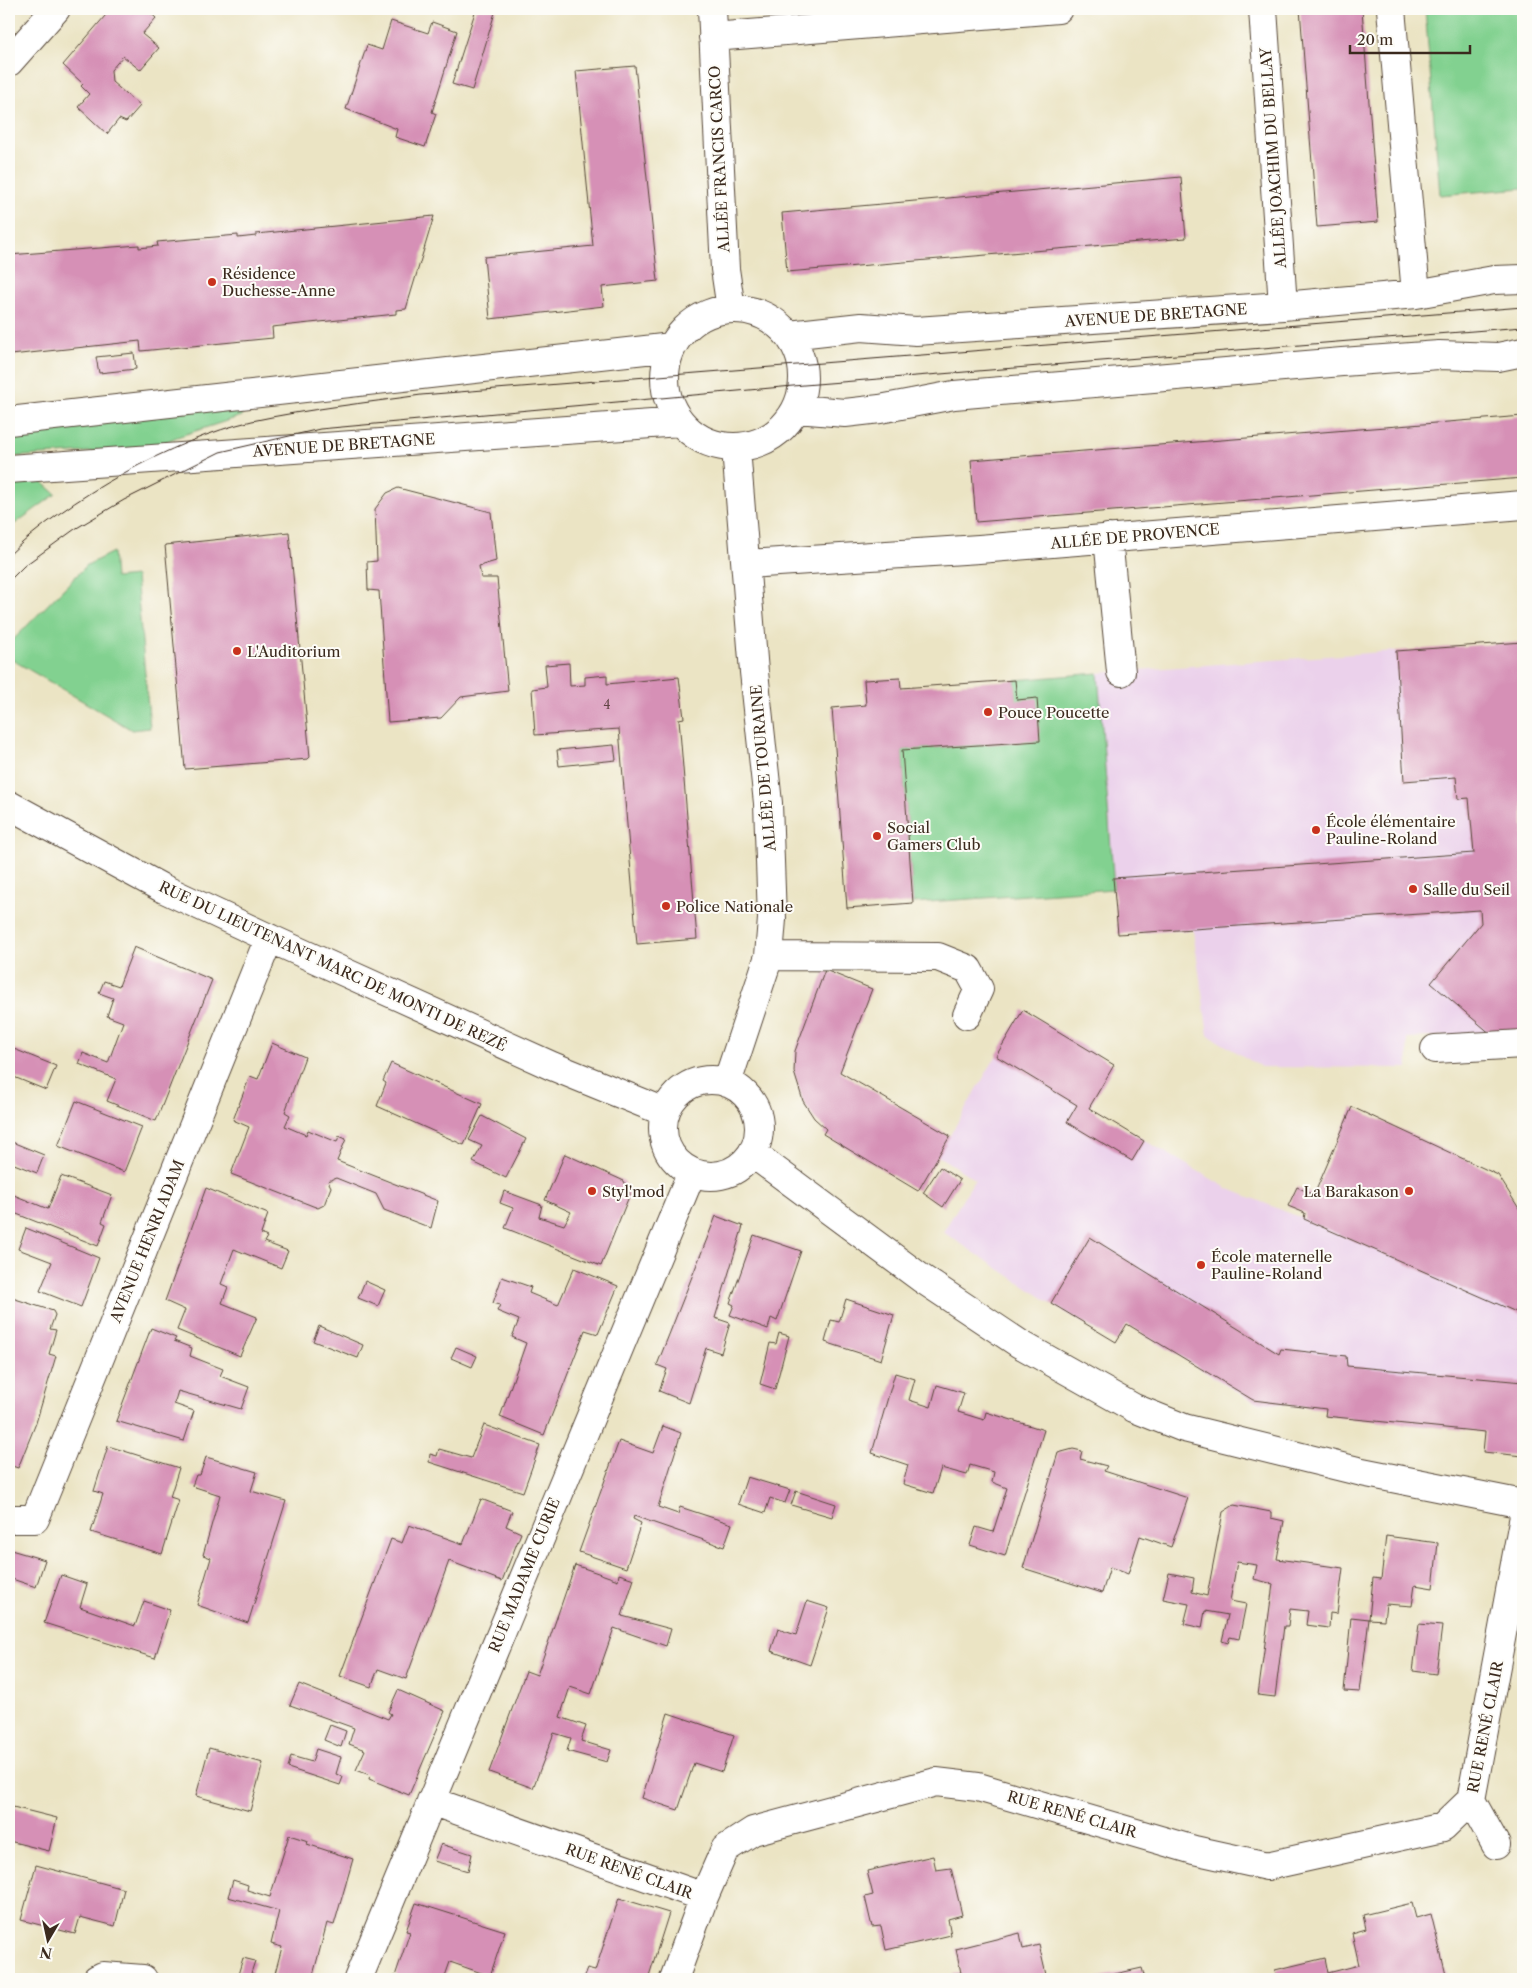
<svg xmlns="http://www.w3.org/2000/svg" width="1532" height="1988" font-family="'Libre Caslon Text',serif">
  <style>
    .built { fill: #ebd1eb }
    .green { fill: #82d190; stroke: #5e7e57 }
    .building { fill: #d690b6 }
    .lines { fill: none; stroke-linecap: round; stroke-linejoin: round }
    .minor-casing { stroke: #554637; stroke-width: 30 }
    .minor { stroke: #fff; stroke-width: 28 }
    .tram { stroke: #3b2a1e; stroke-width: 1 }
    .poi-dot { fill: #c8321e; stroke: #fdfcf7; stroke-width: 2 }
    .labels { text-anchor: middle; dominant-baseline: central; stroke-width: 4; stroke-linejoin: round; paint-order: stroke }
    .number-label { font-size: 12px; fill: #624444 }
    .street-label { font-size: 15px; fill: #3b2a1e; stroke: #fdfcf7 }
    .poi-label { font-size: 15px; fill: #3b2a1e; stroke: #fdfcf7; text-anchor: start }
  </style>
  <rect width="100%" height="100%" fill="#fdfcf7"/>
  <filter id="ink" filterUnits="userSpaceOnUse"><feTurbulence type="fractalNoise" baseFrequency=".02" numOctaves="2"/><feDisplacementMap in="SourceGraphic" scale="10" xChannelSelector="R" yChannelSelector="G"/><feConvolveMatrix kernelMatrix="1 2 1 2 8 2 1 2 1" color-interpolation-filters="sRGB"/></filter>
  <filter id="wash" filterUnits="userSpaceOnUse"><feTurbulence type="fractalNoise" baseFrequency=".0096" numOctaves="4" result="noise"/><feDisplacementMap in="SourceGraphic" scale="20" xChannelSelector="R" yChannelSelector="G"/><feGaussianBlur stdDeviation="1.12" result="paint"/><feColorMatrix in="noise" values="0 0 0 0 0 0 0 0 0 0 0 0 0 0 0 0 0 1.4 0 .05"/><feComposite in="paint" operator="in"/></filter>
  <g filter="url(#wash)">
    <rect width="100%" height="100%" fill="#ebe4c4"/>
    <path class="built" d="M 1396,651 L 1404,781 L 1523,772 L 1523,1033 L 1407,1038 L 1408,1068 L 1261,1067 L 1208,1035 L 1193,930 L 1118,934 L 1098,673 Z
      M 1023,1010 L 1114,1065 L 1089,1108 L 1227,1188 L 1304,1219 L 1523,1315 L 1523,1456 L 1483,1452 L 1485,1432 L 1325,1416 L 1326,1409 L 1257,1402 L 1247,1398 L 1127,1324 L 1116,1342 L 1064,1312 L 943,1232 L 975,1179 L 938,1156 Z"/>
    <path class="green" d="M 1425,9 L 1523,9 L 1523,188 L 1440,195 Z
      M 241,403 L 242,416 L 177,437 L 152,448 L 9,457 L 9,431 Z
      M 36,476 L 56,494 L 9,528 L 9,477 Z
      M 113,552 L 115,578 L 136,576 L 150,728 L 132,730 L 9,658 L 9,644 L 87,565 Z
      M 1098,673 L 1114,889 L 913,903 L 902,750 L 1019,742 L 1015,680 Z"/>
    <g id="blocks">
      <path class="building" d="M 111,9 L 146,9 L 156,18 L 142,34 L 159,48 L 140,70 L 123,56 L 111,70 L 112,82 L 140,106 L 126,122 L 119,119 L 107,134 L 78,107 L 89,94 L 81,86 L 83,84 L 63,65 Z
        M 476,9 L 496,9 L 472,90 L 452,84 Z
        M 1300,9 L 1362,9 L 1378,222 L 1317,227 Z
        M 391,21 L 428,33 L 432,22 L 457,31 L 432,112 L 436,114 L 425,147 L 395,137 L 397,129 L 346,109 L 367,45 L 382,50 Z
        M 635,66 L 658,281 L 602,287 L 604,306 L 490,319 L 484,257 L 593,246 L 576,71 Z
        M 1181,177 L 1186,238 L 787,272 L 782,213 Z
        M 434,216 L 406,309 L 396,310 L 396,314 L 272,327 L 273,338 L 141,351 L 140,341 L 11,355 L 9,255 L 139,245 L 139,248 L 158,246 L 157,242 L 238,235 L 238,238 L 256,236 L 256,234 Z
        M 134,353 L 136,369 L 99,373 L 96,357 Z
        M 1523,416 L 1523,478 L 976,522 L 971,460 Z
        M 398,488 L 491,512 L 496,561 L 479,566 L 481,578 L 497,578 L 508,691 L 461,697 L 441,718 L 388,722 L 379,591 L 368,590 L 367,562 L 377,561 L 375,509 L 387,493 Z
        M 289,532 L 310,757 L 308,759 L 185,769 L 165,545 Z
        M 1523,642 L 1523,1033 L 1492,1035 L 1431,983 L 1481,923 L 1480,910 L 1118,934 L 1113,878 L 1474,853 L 1469,798 L 1458,799 L 1456,777 L 1404,781 L 1396,651 Z
        M 569,663 L 570,686 L 585,685 L 585,677 L 607,675 L 607,684 L 679,677 L 684,718 L 679,719 L 697,939 L 637,944 L 619,729 L 535,735 L 532,689 L 547,687 L 545,665 Z
        M 900,678 L 901,688 L 1015,680 L 1017,700 L 1037,698 L 1040,741 L 902,750 L 913,903 L 847,908 L 832,708 L 866,705 L 864,680 Z
        M 614,745 L 616,760 L 559,766 L 557,750 Z
        M 134,947 L 212,980 L 156,1121 L 107,1101 L 116,1079 L 79,1064 L 83,1053 L 108,1063 L 123,1022 L 107,1016 L 113,998 L 99,993 L 104,981 L 119,986 Z
        M 825,970 L 872,989 L 840,1072 L 950,1136 L 918,1191 L 823,1134 L 826,1129 L 814,1118 L 803,1101 L 794,1072 L 795,1051 Z
        M 1023,1010 L 1114,1065 L 1089,1108 L 1144,1141 L 1132,1161 L 1067,1122 L 1077,1105 L 996,1056 Z
        M 272,1043 L 305,1057 L 285,1112 L 290,1115 L 285,1126 L 306,1135 L 308,1130 L 337,1142 L 339,1136 L 346,1139 L 337,1161 L 438,1201 L 431,1228 L 384,1210 L 376,1194 L 336,1178 L 328,1181 L 331,1187 L 324,1205 L 318,1208 L 231,1174 L 249,1127 L 233,1120 L 250,1076 L 258,1079 Z
        M 9,1047 L 56,1066 L 46,1090 L 9,1075 Z
        M 391,1063 L 482,1104 L 464,1145 L 377,1106 L 386,1083 L 383,1081 Z
        M 76,1101 L 142,1127 L 124,1172 L 58,1146 Z
        M 1352,1107 L 1498,1175 L 1523,1215 L 1523,1315 L 1304,1219 L 1305,1213 L 1288,1206 L 1297,1187 L 1314,1195 Z
        M 482,1116 L 526,1139 L 506,1178 L 473,1162 L 482,1146 L 469,1140 Z
        M 12,1142 L 44,1155 L 37,1173 L 9,1162 L 9,1150 Z
        M 565,1154 L 624,1181 L 630,1194 L 601,1266 L 505,1228 L 513,1208 L 500,1203 L 504,1191 L 542,1205 L 539,1217 L 564,1225 L 571,1212 L 545,1200 Z
        M 940,1167 L 960,1180 L 943,1207 L 923,1193 Z
        M 61,1176 L 112,1195 L 102,1222 L 106,1224 L 98,1246 L 9,1211 L 9,1193 L 48,1209 Z
        M 206,1188 L 268,1214 L 261,1234 L 267,1237 L 264,1242 L 288,1251 L 281,1268 L 234,1249 L 221,1284 L 228,1287 L 222,1303 L 257,1317 L 240,1356 L 177,1330 L 185,1310 L 165,1301 Z
        M 716,1216 L 743,1226 L 715,1318 L 730,1323 L 721,1353 L 706,1348 L 689,1403 L 659,1391 L 667,1369 L 657,1365 Z
        M 26,1228 L 99,1258 L 81,1307 L 40,1291 L 52,1262 L 18,1249 Z
        M 754,1235 L 801,1251 L 777,1321 L 771,1318 L 768,1329 L 730,1315 L 734,1305 L 730,1303 Z
        M 1090,1237 L 1279,1354 L 1281,1349 L 1346,1356 L 1347,1366 L 1523,1382 L 1523,1456 L 1483,1452 L 1485,1432 L 1325,1416 L 1326,1409 L 1253,1400 L 1127,1324 L 1116,1342 L 1051,1303 Z
        M 574,1268 L 618,1286 L 598,1334 L 585,1330 L 544,1435 L 500,1417 L 526,1343 L 512,1337 L 519,1320 L 497,1311 L 500,1305 L 493,1303 L 502,1277 L 531,1287 L 529,1293 L 558,1305 Z
        M 365,1281 L 385,1290 L 378,1306 L 358,1298 Z
        M 9,1297 L 53,1311 L 55,1315 L 50,1329 L 56,1330 L 49,1354 L 56,1356 L 36,1423 L 18,1468 L 9,1465 Z
        M 846,1299 L 894,1315 L 881,1360 L 825,1342 L 831,1320 L 839,1322 Z
        M 319,1326 L 363,1345 L 358,1358 L 313,1341 Z
        M 151,1328 L 176,1338 L 174,1341 L 192,1348 L 190,1356 L 223,1369 L 220,1376 L 249,1387 L 241,1409 L 178,1391 L 174,1404 L 194,1411 L 184,1441 L 116,1421 Z
        M 779,1333 L 789,1336 L 775,1389 L 760,1384 L 770,1343 L 776,1344 Z
        M 456,1347 L 477,1356 L 472,1367 L 451,1358 Z
        M 895,1373 L 915,1379 L 909,1400 L 931,1407 L 937,1385 L 964,1393 L 958,1412 L 984,1420 L 986,1412 L 1044,1430 L 1005,1556 L 970,1545 L 976,1527 L 993,1532 L 1007,1488 L 992,1482 L 994,1472 L 970,1465 L 967,1475 L 941,1468 L 933,1493 L 903,1484 L 908,1465 L 872,1453 Z
        M 484,1425 L 540,1445 L 523,1492 L 429,1462 L 430,1454 L 437,1456 L 439,1449 L 471,1458 Z
        M 663,1426 L 681,1433 L 658,1507 L 678,1514 L 680,1507 L 732,1524 L 724,1547 L 634,1516 L 633,1519 L 641,1523 L 626,1568 L 579,1552 L 619,1441 L 653,1453 Z
        M 108,1446 L 179,1468 L 170,1497 L 179,1500 L 162,1554 L 91,1532 L 103,1494 L 94,1491 Z
        M 1073,1449 L 1082,1451 L 1080,1459 L 1107,1466 L 1104,1471 L 1188,1498 L 1171,1547 L 1140,1536 L 1128,1574 L 1110,1567 L 1102,1593 L 1023,1568 L 1058,1453 Z
        M 206,1457 L 257,1472 L 251,1491 L 286,1501 L 248,1623 L 197,1605 L 211,1558 L 203,1555 L 220,1495 L 192,1486 L 196,1475 L 200,1475 Z
        M 747,1477 L 790,1490 L 785,1503 L 770,1498 L 765,1513 L 738,1504 Z
        M 796,1491 L 836,1504 L 832,1517 L 791,1505 Z
        M 481,1499 L 512,1511 L 506,1526 L 521,1533 L 502,1581 L 449,1561 L 406,1679 L 378,1669 L 371,1687 L 340,1676 L 391,1539 L 402,1543 L 409,1525 L 463,1544 Z
        M 1234,1505 L 1271,1512 L 1271,1518 L 1284,1521 L 1277,1559 L 1343,1568 L 1337,1614 L 1330,1613 L 1329,1628 L 1306,1625 L 1308,1611 L 1290,1609 L 1288,1626 L 1284,1626 L 1275,1697 L 1258,1695 L 1273,1584 L 1254,1579 L 1257,1565 L 1237,1562 L 1230,1601 L 1246,1604 L 1239,1639 L 1230,1637 L 1228,1643 L 1222,1641 L 1228,1615 L 1205,1611 L 1202,1628 L 1184,1624 L 1189,1604 L 1163,1599 L 1169,1573 L 1194,1578 L 1192,1592 L 1207,1596 L 1223,1512 Z
        M 1386,1536 L 1438,1543 L 1433,1588 L 1415,1585 L 1412,1606 L 1386,1604 L 1384,1620 L 1369,1619 L 1360,1692 L 1344,1691 L 1351,1617 L 1369,1619 L 1373,1578 L 1381,1579 Z
        M 11,1550 L 45,1560 L 36,1587 L 9,1578 Z
        M 575,1565 L 618,1580 L 619,1574 L 634,1579 L 622,1616 L 671,1629 L 666,1646 L 614,1628 L 591,1694 L 570,1687 L 560,1717 L 586,1726 L 581,1741 L 611,1750 L 607,1762 L 567,1751 L 571,1738 L 554,1733 L 533,1788 L 489,1772 L 526,1671 L 537,1675 Z
        M 61,1575 L 87,1584 L 80,1607 L 135,1626 L 144,1601 L 170,1610 L 155,1658 L 44,1623 Z
        M 807,1601 L 829,1608 L 810,1665 L 771,1651 L 778,1629 L 796,1635 Z
        M 1419,1624 L 1442,1626 L 1436,1674 L 1413,1671 Z
        M 299,1684 L 388,1719 L 391,1714 L 388,1712 L 398,1690 L 445,1711 L 409,1795 L 369,1779 L 370,1775 L 356,1770 L 365,1750 L 349,1744 L 354,1728 L 290,1705 Z
        M 668,1713 L 734,1735 L 722,1772 L 694,1763 L 678,1810 L 642,1798 Z
        M 330,1725 L 346,1731 L 341,1747 L 324,1740 Z
        M 209,1748 L 263,1763 L 250,1811 L 196,1796 Z
        M 316,1749 L 341,1757 L 336,1774 L 343,1777 L 340,1785 L 288,1768 L 291,1756 L 312,1762 Z
        M 9,1806 L 57,1818 L 49,1851 L 9,1841 Z
        M 289,1835 L 308,1841 L 307,1844 L 353,1859 L 334,1925 L 327,1923 L 312,1979 L 284,1979 L 274,1977 L 282,1947 L 271,1944 L 279,1911 L 228,1897 L 233,1880 L 248,1885 L 247,1890 L 270,1897 Z
        M 441,1844 L 472,1854 L 468,1871 L 434,1861 Z
        M 933,1856 L 936,1870 L 951,1868 L 962,1915 L 948,1919 L 951,1935 L 886,1950 L 881,1926 L 872,1927 L 865,1897 L 873,1895 L 867,1871 Z
        M 36,1865 L 124,1889 L 115,1926 L 80,1917 L 75,1934 L 21,1920 Z
        M 619,1898 L 669,1913 L 648,1979 L 630,1979 L 617,1976 L 616,1979 L 583,1979 L 587,1969 L 595,1971 Z
        M 416,1903 L 505,1931 L 490,1976 L 450,1962 L 444,1979 L 394,1979 L 410,1932 L 406,1931 Z
        M 1412,1903 L 1416,1918 L 1431,1914 L 1447,1979 L 1277,1979 L 1275,1970 L 1325,1958 L 1328,1973 L 1359,1965 L 1352,1933 L 1366,1929 L 1363,1915 Z
        M 1020,1933 L 1023,1949 L 1039,1945 L 1047,1979 L 954,1979 L 953,1974 L 961,1973 L 956,1949 Z
        M 243,1958 L 255,1961 L 251,1973 L 258,1976 L 257,1979 L 237,1978 Z
        M 1142,1968 L 1145,1979 L 1097,1979 L 1097,1978 Z"/>
    </g>
  </g>
  <g filter="url(#ink)">
    <use href="#blocks" fill-opacity="0" stroke="#554637" stroke-width="1"/>
    <g class="lines">
      <defs>
        <path id="minor" d="M 712,9 L 725,269 L 731,309
          M 1263,9 L 1283,306
          M 1391,9 L 1416,294
          M 713,37 L 1058,9
          M 9,62 L 56,9
          M665 378a69 69 0 1 1 138 0a69 69 0 1 1-138 0Z
          M 789,335 L 861,327 L 916,331 L 1283,306 L 1416,294 L 1494,280 L 1523,279
          M 797,409 L 845,413 L 880,409 L 954,395 L 1342,362 L 1439,355 L 1498,357 L 1523,352
          M 9,421 L 672,347
          M 9,469 L 680,422
          M 1108,538 L 1121,672
          M 747,564 L 979,549 L 1523,505
          M 9,805 L 162,888 L 269,938 L 552,1066 L 665,1112
          M 769,956 L 938,957 L 968,969 L 979,989 L 967,1015
          M 1435,1049 L 1523,1044
          M663 1128a48 48 0 1 1 96 0a48 48 0 1 1-96 0Z
          M 727,1083 L 769,956 L 772,919 L 768,803 L 754,672 L 736,448
          M 752,1153 L 921,1278 L 1020,1344 L 1134,1408 L 1184,1428 L 1362,1472 L 1523,1504
          M 9,1519 L 35,1519 L 269,938
          M 1471,1800 L 1496,1845
          M 431,1801 L 704,1897 L 725,1849 L 753,1831 L 936,1782 L 978,1787 L 1194,1850 L 1267,1866 L 1443,1827 L 1471,1800 L 1523,1521
          M 97,1979 L 103,1976 L 143,1979
          M 358,1979 L 692,1172
          M 674,1979 L 704,1897"/>
      </defs>
      <use href="#minor" class="minor-casing"/>
      <use href="#minor" class="minor"/>
      <path class="tram" d="M 9,555 C 66,499 174,439 252,421 C 308,409 365,403 421,395 L 1523,307
        M 9,581 L 24,566 L 75,529 L 124,500 L 220,452 L 320,429 L 804,385 L 1523,327"/>
    </g>
  </g>
  <g class="poi-dot">
    <circle cx="212" cy="282" r="5"/>
    <circle cx="237" cy="651" r="5"/>
    <circle cx="988" cy="712" r="5"/>
    <circle cx="1316" cy="830" r="5"/>
    <circle cx="877" cy="836" r="5"/>
    <circle cx="1413" cy="889" r="5"/>
    <circle cx="666" cy="906" r="5"/>
    <circle cx="592" cy="1191" r="5"/>
    <circle cx="1409" cy="1191" r="5"/>
    <circle cx="1201" cy="1265" r="5"/>
  </g>
  <g class="labels">
    <g class="number-label">
      <text x="607" y="704">4</text>
    </g>
    <g class="street-label">
      <text transform="translate(1273 158) rotate(-94)">ALLÉE JOACHIM DU BELLAY</text>
      <text transform="translate(719 159) rotate(-93)">ALLÉE FRANCIS CARCO</text>
      <text transform="translate(1156 315) rotate(-4)">AVENUE DE BRETAGNE</text>
      <text transform="translate(344 445) rotate(-4)">AVENUE DE BRETAGNE</text>
      <text transform="translate(1135 536) rotate(-5)">ALLÉE DE PROVENCE</text>
      <text transform="translate(763 768) rotate(-95)">ALLÉE DE TOURAINE</text>
      <text transform="translate(333 966) rotate(25)">RUE DU LIEUTENANT MARC DE MONTI DE REZÉ</text>
      <text transform="translate(147 1241) rotate(-68)">AVENUE HENRI ADAM</text>
      <text transform="translate(524 1575) rotate(-68)">RUE MADAME CURIE</text>
      <text transform="translate(1485 1727) rotate(-79)">RUE RENÉ CLAIR</text>
      <text transform="translate(1072 1814) rotate(16)">RUE RENÉ CLAIR</text>
      <text transform="translate(629 1871) rotate(20)">RUE RENÉ CLAIR</text>
    </g>
    <g class="poi-label">
      <text x="222" y="273">Résidence<tspan x="222" dy="17">Duchesse-Anne</tspan></text>
      <text x="247" y="651">L'Auditorium</text>
      <text x="998" y="712">Pouce Poucette</text>
      <text x="1326" y="821">École élémentaire<tspan x="1326" dy="17">Pauline-Roland</tspan></text>
      <text x="887" y="827">Social<tspan x="887" dy="17">Gamers Club</tspan></text>
      <text x="1423" y="889">Salle du Seil</text>
      <text x="676" y="906">Police Nationale</text>
      <text x="602" y="1191">Styl'mod</text>
      <text x="1399" y="1191" text-anchor="end">La Barakason</text>
      <text x="1211" y="1256">École maternelle<tspan x="1211" dy="17">Pauline-Roland</tspan></text>
    </g>
  </g>
  <rect width="1532" height="1988" fill="none" stroke="#fdfcf7" stroke-width="30"/>
  <g transform="translate(48 1940) rotate(189)" stroke="#fdfcf7" stroke-width="4" paint-order="stroke">
  <path d="M0-4L9 19L0 12L-9 19Z" fill="#3b2a1e"/>
  <text y="-8" font-size="14" font-weight="bold" text-anchor="middle" fill="#3b2a1e">N</text>
  </g>
  <path d="M1350 45v8h120v-8" fill="none" stroke="#3b2a1e" stroke-width="2.5"/>
  <text x="1357" y="45" font-size="15" fill="#3b2a1e" stroke="#fdfcf7" stroke-width="4" paint-order="stroke">20 m</text>
</svg>
